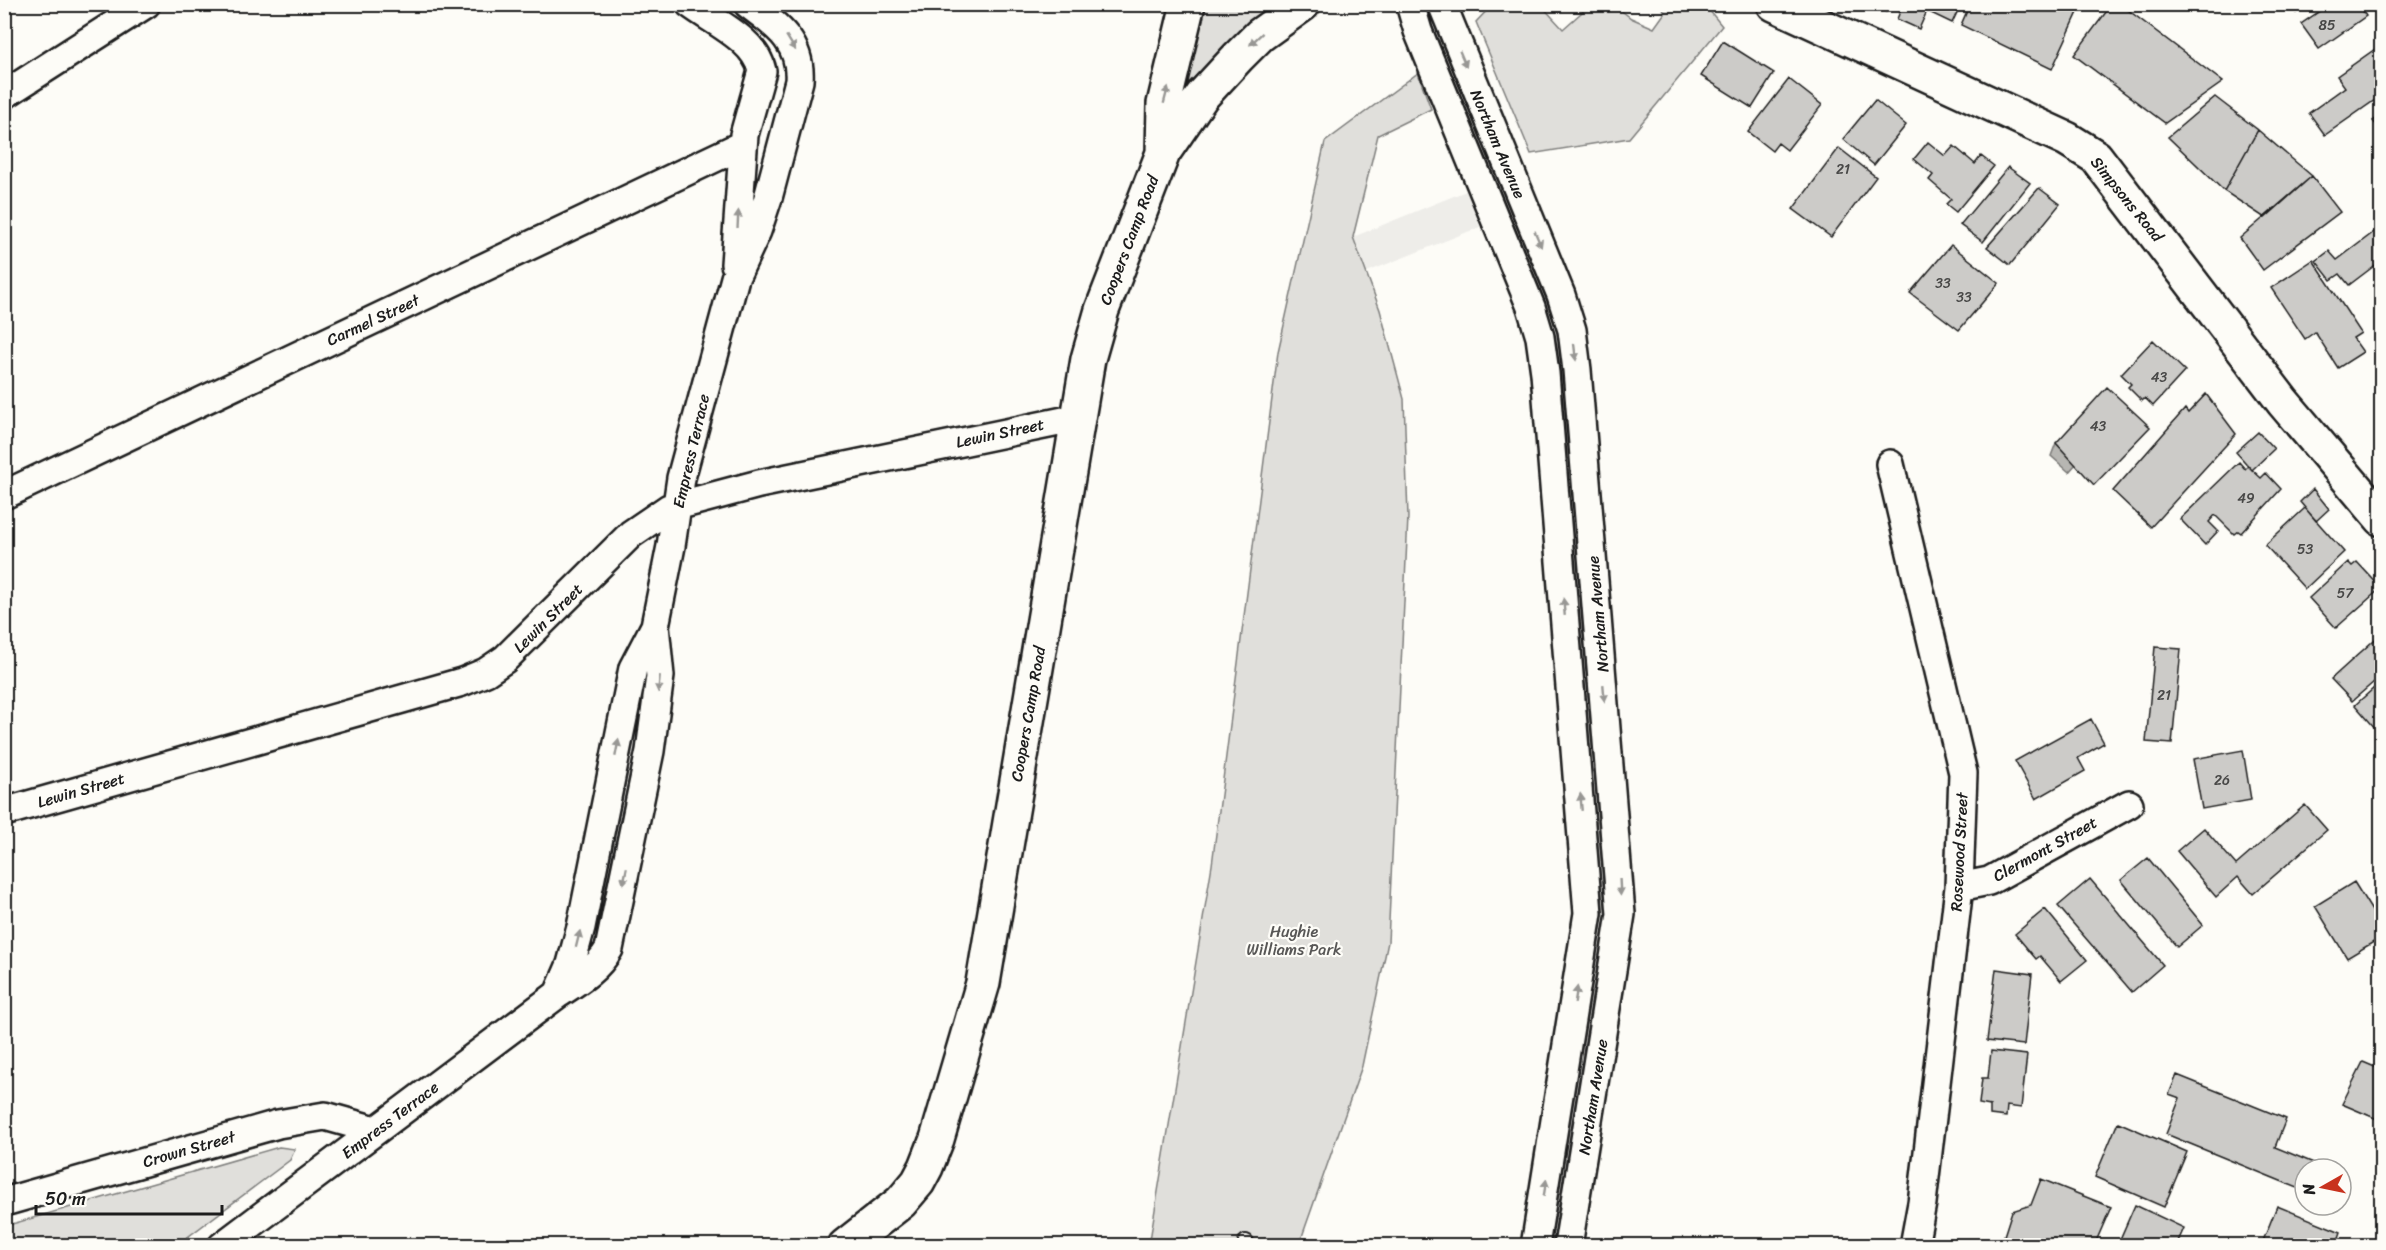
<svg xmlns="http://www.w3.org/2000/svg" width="2386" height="1250" font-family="Sriracha,sans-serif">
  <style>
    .built { fill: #eeede9 }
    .green { fill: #e0dfdb; stroke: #7e7e7c; stroke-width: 1.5 }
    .water { fill: #b7b6b2; stroke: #797876; stroke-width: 1.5 }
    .building { fill: #cccbc8; stroke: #1c1c1c; stroke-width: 1.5 }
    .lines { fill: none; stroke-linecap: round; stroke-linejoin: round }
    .service-casing { stroke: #1c1c1c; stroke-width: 18 }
    .minor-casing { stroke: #1c1c1c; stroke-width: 32 }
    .secondary-casing { stroke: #1c1c1c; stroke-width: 38 }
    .service { stroke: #fdfcf7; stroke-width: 14 }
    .minor { stroke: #fdfcf7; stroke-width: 27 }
    .secondary { stroke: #fdfcf7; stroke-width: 33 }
    .oneway { fill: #989794 }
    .labels { text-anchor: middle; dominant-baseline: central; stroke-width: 4.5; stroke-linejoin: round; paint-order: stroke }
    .number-label { font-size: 14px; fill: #484847 }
    .street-label { font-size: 16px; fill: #1c1c1c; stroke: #fdfcf7 }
    .park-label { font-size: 16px; fill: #575655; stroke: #fdfcf7 }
  </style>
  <rect width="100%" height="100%" fill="#fdfcf7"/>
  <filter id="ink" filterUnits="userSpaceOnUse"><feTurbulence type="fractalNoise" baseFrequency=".0167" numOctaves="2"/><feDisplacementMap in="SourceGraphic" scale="12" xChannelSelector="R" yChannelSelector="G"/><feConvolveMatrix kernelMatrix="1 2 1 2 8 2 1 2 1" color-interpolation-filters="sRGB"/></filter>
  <g filter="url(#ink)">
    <path class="built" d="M 1466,191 L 1480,227 L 1367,272 L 1353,237 Z"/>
    <path class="green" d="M 1199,5 L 1280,5 L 1182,88 Z
      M 1614,5 L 1631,18 L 1654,28 L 1664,14 L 1663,5 L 1705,5 L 1722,26 L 1629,138 L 1531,154 L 1476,22 L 1492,5 L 1541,5 L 1563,29 L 1590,5 Z
      M 1438,41 L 1443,41 L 1563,332 L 1612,899 L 1559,1245 L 1545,1245 L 1594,944 L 1554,372 L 1435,42 Z
      M 1418,73 L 1431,109 L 1378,135 L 1353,237 L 1380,310 L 1404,399 L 1408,517 L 1388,942 L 1362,1066 L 1299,1245 L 1149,1246 L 1212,865 L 1278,352 L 1325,142 Z
      M 279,1147 L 295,1149 L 290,1160 L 177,1245 L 5,1245 L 5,1226 Z"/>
    <path class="water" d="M 2056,443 L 2076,464 L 2069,472 L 2051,456 Z"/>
    <path class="building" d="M 1869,4 L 1890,4 L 1886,12 Z
      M 1903,4 L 1961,4 L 1952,23 L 1927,11 L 1919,29 L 1897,19 Z
      M 1970,4 L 2073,4 L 2080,8 L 2052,69 L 1961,25 Z
      M 2112,4 L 2120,4 L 2223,82 L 2165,123 L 2074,55 Z
      M 2290,4 L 2308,4 L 2296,13 Z
      M 2330,4 L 2349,4 L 2353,10 L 2359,5 L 2366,16 L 2319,49 L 2301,24 Z
      M 1723,41 L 1774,73 L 1752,108 L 1701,76 Z
      M 2378,47 L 2382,51 L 2382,95 L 2325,135 L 2309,113 L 2345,87 L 2337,76 Z
      M 1789,79 L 1822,105 L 1787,150 L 1778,143 L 1772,151 L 1748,132 Z
      M 2215,97 L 2258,130 L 2224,191 L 2168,137 Z
      M 1875,100 L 1906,125 L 1874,165 L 1843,139 Z
      M 2382,115 L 2382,132 L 2373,121 Z
      M 2258,130 L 2312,176 L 2265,218 L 2224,191 Z
      M 1928,142 L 1945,156 L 1954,146 L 1975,164 L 1981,156 L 1994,166 L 1956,212 L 1946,204 L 1951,199 L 1929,180 L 1933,175 L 1914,159 Z
      M 1839,148 L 1876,177 L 1831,237 L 1793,209 Z
      M 2008,167 L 2030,183 L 1983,242 L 1960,225 Z
      M 2312,176 L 2340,212 L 2263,270 L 2240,238 Z
      M 2039,188 L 2060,204 L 2010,265 L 1987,247 Z
      M 2382,226 L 2382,260 L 2349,285 L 2340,274 L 2331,280 L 2316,261 L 2329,251 L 2337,260 Z
      M 1951,245 L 1999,283 L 1959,330 L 1910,293 Z
      M 2313,260 L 2361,333 L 2353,338 L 2363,352 L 2338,368 L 2315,332 L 2305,339 L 2271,288 Z
      M 2153,340 L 2185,371 L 2153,406 L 2145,398 L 2142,401 L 2128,387 L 2131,384 L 2121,374 Z
      M 2107,387 L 2150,427 L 2094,485 L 2056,443 Z
      M 2206,394 L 2236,434 L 2151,527 L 2113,491 L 2185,409 L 2188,413 Z
      M 2258,432 L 2274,449 L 2252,470 L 2236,452 Z
      M 2239,462 L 2245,469 L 2248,466 L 2261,478 L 2266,473 L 2281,489 L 2241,533 L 2238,531 L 2234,534 L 2215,515 L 2209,522 L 2218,531 L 2205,545 L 2180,519 Z
      M 2313,489 L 2329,509 L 2316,521 L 2300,502 Z
      M 2305,508 L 2344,552 L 2305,589 L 2265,545 Z
      M 2348,562 L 2352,566 L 2357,562 L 2381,588 L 2336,628 L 2309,598 Z
      M 2382,633 L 2382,675 L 2352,701 L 2331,679 Z
      M 2155,647 L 2181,649 L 2172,744 L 2146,742 Z
      M 2382,681 L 2382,724 L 2376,729 L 2355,705 Z
      M 2091,719 L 2104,743 L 2078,758 L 2085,771 L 2036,799 L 2015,761 Z
      M 2243,750 L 2251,800 L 2202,809 L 2193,759 Z
      M 2305,805 L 2327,830 L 2253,894 L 2238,877 L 2216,897 L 2177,851 L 2204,828 L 2236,865 Z
      M 2148,858 L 2203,925 L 2177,947 L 2121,880 Z
      M 2090,879 L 2163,965 L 2132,992 L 2058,906 Z
      M 2354,882 L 2382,927 L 2382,937 L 2347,958 L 2315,906 Z
      M 2045,909 L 2087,960 L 2061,981 L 2040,956 L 2036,959 L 2015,934 Z
      M 1996,969 L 2032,974 L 2024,1045 L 1987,1041 Z
      M 1991,1051 L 2027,1055 L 2021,1108 L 2007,1106 L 2006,1117 L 1990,1115 L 1990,1106 L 1979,1104 L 1982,1078 L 1988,1078 Z
      M 2363,1062 L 2382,1070 L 2382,1121 L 2342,1104 Z
      M 2177,1075 L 2286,1119 L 2275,1147 L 2328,1169 L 2305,1169 L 2305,1191 L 2166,1134 L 2180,1098 L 2169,1094 Z
      M 2118,1122 L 2187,1152 L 2164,1207 L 2095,1177 Z
      M 2041,1179 L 2111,1207 L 2094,1246 L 2020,1246 L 2003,1239 L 2012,1211 L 2031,1205 Z
      M 2135,1205 L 2184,1228 L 2176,1246 L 2117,1246 Z
      M 2277,1206 L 2341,1232 L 2336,1246 L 2261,1246 Z"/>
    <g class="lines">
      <defs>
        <path id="service" d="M 1245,1246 L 1246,1242"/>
        <path id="minor" d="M 690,4 C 714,22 756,40 762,71 L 744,135 L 735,264
          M 1410,4 L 1418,31 L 1531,307 L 1540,337 L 1545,373 L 1588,913 L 1535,1246
          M 1442,4 L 1561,295 L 1572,330 L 1577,370 L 1621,914 L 1568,1246
          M 4,95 L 146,4
          M 1890,464 L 1963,773 L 1959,887 L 1922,1203 L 1914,1246
          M 4,495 L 742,145
          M 4,812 L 462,682 L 486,672 L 505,659 L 631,534 L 669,508 L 759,484 L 1078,418
          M 1959,887 L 1989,881 L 2129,804
          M 558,994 L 571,964 L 581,927 L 633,668 L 655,626
          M 4,1202 L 278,1124 L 325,1116 L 375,1130
          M 222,1246 L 558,994 C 578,981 597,970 609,949 L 650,751 L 660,676 L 655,626 L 671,546 L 681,478 L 735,278 L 757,231 L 768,198 L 799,81 C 802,42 776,25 748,4"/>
        <path id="secondary" d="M 1774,4 L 2067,139 L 2096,157 L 2283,402 L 2382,519
          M 1163,153 L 1164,104 L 1188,4
          M 845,1246 L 901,1202 L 918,1182 L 926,1167 L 937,1139 L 983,983 L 1088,359 L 1102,310 L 1163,153 L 1202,96 L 1238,57 L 1260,35 L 1303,4"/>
      </defs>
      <use href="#service" class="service-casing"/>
      <use href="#minor" class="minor-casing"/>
      <use href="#secondary" class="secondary-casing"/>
      <use href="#service" class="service"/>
      <use href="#minor" class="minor"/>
      <use href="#secondary" class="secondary"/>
    </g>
    <defs><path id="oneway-solid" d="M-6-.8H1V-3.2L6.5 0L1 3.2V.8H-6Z" transform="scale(1.5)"/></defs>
    <g class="oneway">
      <use href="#oneway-solid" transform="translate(1256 39) rotate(137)"/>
      <use href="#oneway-solid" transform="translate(791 43) rotate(58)"/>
      <use href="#oneway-solid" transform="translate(1463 59) rotate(67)"/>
      <use href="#oneway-solid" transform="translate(1166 95) rotate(-75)"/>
      <use href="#oneway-solid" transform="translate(738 219) rotate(-87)"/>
      <use href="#oneway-solid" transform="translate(1538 239) rotate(67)"/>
      <use href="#oneway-solid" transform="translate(1575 352) rotate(83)"/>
      <use href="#oneway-solid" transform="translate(1564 607) rotate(-95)"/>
      <use href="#oneway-solid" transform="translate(659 684) rotate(95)"/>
      <use href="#oneway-solid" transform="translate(1604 693) rotate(85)"/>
      <use href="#oneway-solid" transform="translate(617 748) rotate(-79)"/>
      <use href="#oneway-solid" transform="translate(1581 802) rotate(-95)"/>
      <use href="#oneway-solid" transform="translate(625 876) rotate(102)"/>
      <use href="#oneway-solid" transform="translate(1620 887) rotate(87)"/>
      <use href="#oneway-solid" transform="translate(578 939) rotate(-76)"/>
      <use href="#oneway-solid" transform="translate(1576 995) rotate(-81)"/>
      <use href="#oneway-solid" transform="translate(1545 1188) rotate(-81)"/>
    </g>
  </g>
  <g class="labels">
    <g class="number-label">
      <text x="2327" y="25">85</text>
      <text x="1843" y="169">21</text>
      <text x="1943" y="283">33</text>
      <text x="1964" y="297">33</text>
      <text x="2159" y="377">43</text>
      <text x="2098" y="426">43</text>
      <text x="2246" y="498">49</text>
      <text x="2305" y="549">53</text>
      <text x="2345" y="593">57</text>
      <text x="2164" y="695">21</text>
      <text x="2222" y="780">26</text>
    </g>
    <g class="street-label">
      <text transform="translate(1498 144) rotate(67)">Northam Avenue</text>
      <text transform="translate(2127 199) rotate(51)">Simpsons Road</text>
      <text transform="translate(1129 240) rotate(-69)">Coopers Camp Road</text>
      <text transform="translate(373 320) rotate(-25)">Carmel Street</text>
      <text transform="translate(1000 433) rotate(-12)">Lewin Street</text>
      <text transform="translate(691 451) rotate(-77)">Empress Terrace</text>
      <text transform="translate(1598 614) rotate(-95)">Northam Avenue</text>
      <text transform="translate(548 618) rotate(-45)">Lewin Street</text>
      <text transform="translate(1028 714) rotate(-80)">Coopers Camp Road</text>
      <text transform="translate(81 790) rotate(-16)">Lewin Street</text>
      <text transform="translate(2045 849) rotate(-29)">Clermont Street</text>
      <text transform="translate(1959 852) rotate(-87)">Rosewood Street</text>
      <text transform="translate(1593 1097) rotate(-81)">Northam Avenue</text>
      <text transform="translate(390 1120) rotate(-37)">Empress Terrace</text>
      <text transform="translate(189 1149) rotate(-16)">Crown Street</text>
    </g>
    <g class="park-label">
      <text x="1294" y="931">Hughie<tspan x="1294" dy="18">Williams Park</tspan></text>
    </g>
  </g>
  <rect width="2386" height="1250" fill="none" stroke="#fdfcf7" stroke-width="24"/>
  <rect x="12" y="12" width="2362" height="1226" fill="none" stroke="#1c1c1c" stroke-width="2" filter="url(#ink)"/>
  <g transform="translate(2323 1187) rotate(261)"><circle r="28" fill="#fdfcf7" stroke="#a3a29f" stroke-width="1.5"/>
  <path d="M0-4.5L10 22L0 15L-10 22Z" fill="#c8321e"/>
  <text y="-9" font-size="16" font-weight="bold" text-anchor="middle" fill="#1c1c1c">N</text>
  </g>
  <path d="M36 1205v9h186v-9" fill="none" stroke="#1c1c1c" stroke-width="3"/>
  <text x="45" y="1205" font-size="18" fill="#1c1c1c" stroke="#fdfcf7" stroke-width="4.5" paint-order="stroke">50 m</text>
</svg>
